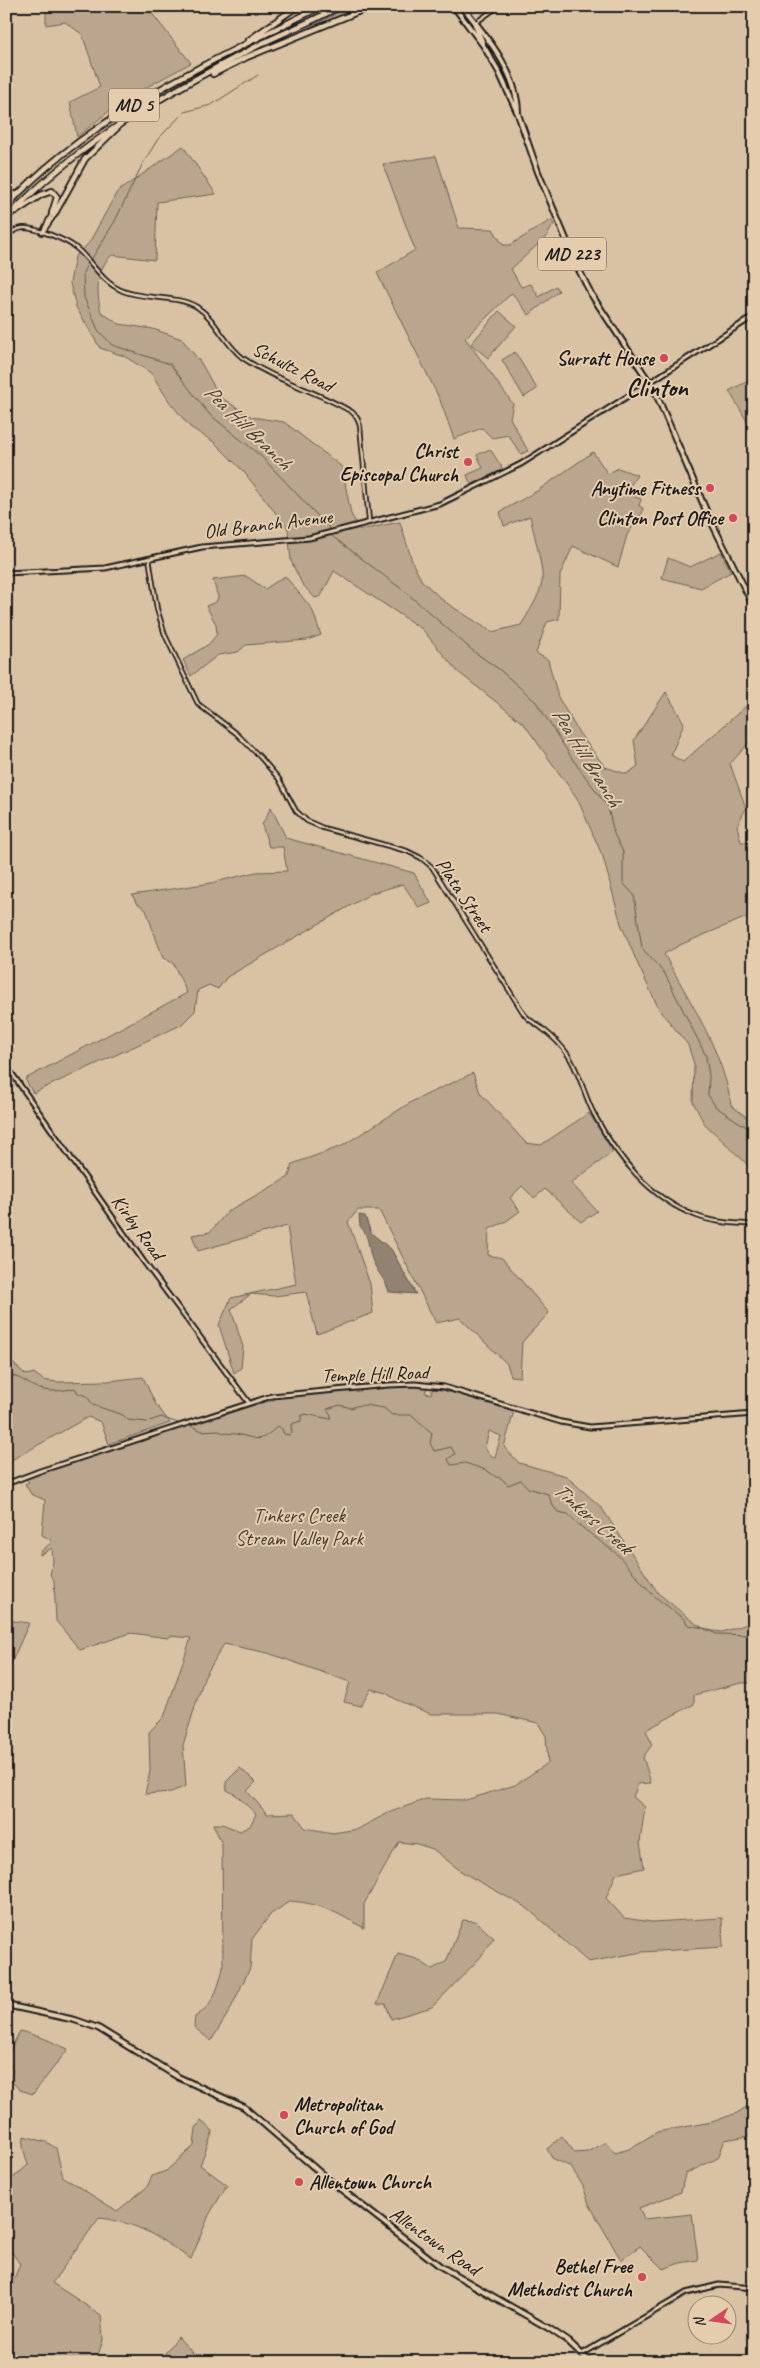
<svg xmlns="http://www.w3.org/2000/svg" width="760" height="2368" font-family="Caveat,sans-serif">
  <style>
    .green { fill: #baa68e; stroke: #6b6155; fill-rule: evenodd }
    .water { fill: #918271; stroke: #62594f }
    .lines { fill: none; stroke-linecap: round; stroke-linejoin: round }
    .stream { stroke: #62594f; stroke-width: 1 }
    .tertiary-casing { stroke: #1c1c1c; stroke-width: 6 }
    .secondary-casing { stroke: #1c1c1c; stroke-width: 7 }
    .primary-casing { stroke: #1c1c1c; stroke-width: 8 }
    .motorway-casing { stroke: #1c1c1c; stroke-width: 8 }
    .tertiary { stroke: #e5ccad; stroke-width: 2.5 }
    .secondary { stroke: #e5ccad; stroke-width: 3 }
    .primary { stroke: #e5ccad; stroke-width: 4 }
    .motorway { stroke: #e5ccad; stroke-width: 4.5 }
    .poi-dot { fill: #d1495b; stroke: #e5ccad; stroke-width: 2 }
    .labels { text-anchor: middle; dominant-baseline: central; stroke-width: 4; stroke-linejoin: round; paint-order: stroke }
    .shield { fill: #e5ccad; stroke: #585148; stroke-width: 1 }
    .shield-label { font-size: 19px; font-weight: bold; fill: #1c1c1c }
    .poi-label { font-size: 20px; font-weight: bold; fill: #1c1c1c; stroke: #e5ccad; text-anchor: end }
    .street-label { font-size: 20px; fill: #1c1c1c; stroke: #e5ccad }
    .park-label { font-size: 20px; fill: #443e38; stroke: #e5ccad }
    .water-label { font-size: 21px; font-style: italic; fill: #45403a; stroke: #e5ccad }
    .district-label { font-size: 25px; font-weight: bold; fill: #1c1c1c; stroke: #e5ccad }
  </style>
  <rect width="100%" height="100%" fill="#d9c2a4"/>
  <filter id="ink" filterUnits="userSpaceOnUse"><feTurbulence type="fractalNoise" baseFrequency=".02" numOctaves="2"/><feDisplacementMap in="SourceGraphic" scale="10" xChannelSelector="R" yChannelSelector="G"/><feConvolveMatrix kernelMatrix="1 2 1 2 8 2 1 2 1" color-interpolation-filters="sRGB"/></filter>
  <g filter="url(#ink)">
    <path class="green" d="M 46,6 L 146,6 L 191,63 L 123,100 L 77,137 L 70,102 L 100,87 L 82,34 L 65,22 L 46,25 Z
      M 351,6 L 363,6 L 302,31 Z
      M 183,146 L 216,194 L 157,202 L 155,260 L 112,255 C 96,269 96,292 101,312 L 119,324 L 153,329 L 182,339 L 201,363 L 220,397 L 252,417 L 284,422 L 342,467 L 351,514 L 360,530 L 400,522 L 413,564 L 422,581 L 445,602 L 492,632 L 521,625 C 529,612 539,597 542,582 C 544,569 533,531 530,516 L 504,526 L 500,512 L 537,491 L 593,452 L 608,474 L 618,468 L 637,475 L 629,488 L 633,496 L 641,499 L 639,506 L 643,508 L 642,513 L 627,535 L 618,567 L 573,546 L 560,575 L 559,619 L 547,622 L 536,653 L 548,660 L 558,697 L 579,733 L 605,767 L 627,774 L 638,766 L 634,740 L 666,692 L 684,723 L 671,755 L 683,762 L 754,699 L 754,737 L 730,764 L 746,808 L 737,826 L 741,842 L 754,842 L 754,914 L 682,944 L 664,954 C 690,1002 723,1051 731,1105 L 754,1123 L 754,1176 L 750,1167 L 704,1123 L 693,1102 L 694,1064 L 688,1045 L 659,1009 L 639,967 L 621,924 L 603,857 L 577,798 L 524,724 L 457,671 L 422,629 L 334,571 L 321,596 L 315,598 L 302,584 L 291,561 L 288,529 L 244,472 L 214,442 L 190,427 L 169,401 L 151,373 L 124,356 L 100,348 L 76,307 L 70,283 L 75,256 L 89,243 L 117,192 Z
      M 436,156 L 459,228 L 493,229 L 503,245 L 510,245 L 551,220 L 554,224 L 546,237 L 511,269 L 521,287 L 531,284 L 539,297 L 556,286 L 559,291 L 529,315 L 512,293 L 465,338 L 513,404 L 510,418 L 528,451 L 521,454 L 508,435 L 492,438 L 482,428 L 454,439 L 440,400 L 377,273 L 415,250 L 383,164 Z
      M 499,311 L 516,326 L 488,358 L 471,344 Z
      M 515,352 L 537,389 L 524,397 L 502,360 Z
      M 754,378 L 754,433 L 729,391 Z
      M 490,449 L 503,469 L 471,485 L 467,475 L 483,468 L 477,455 Z
      M 721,552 L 731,572 L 701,588 L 662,578 L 668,558 L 690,567 Z
      M 246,576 L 265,589 L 285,576 L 312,609 L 321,635 L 307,640 L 246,645 L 238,652 L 218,655 L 191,676 L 183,660 L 209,644 L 217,634 L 216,624 L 206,606 L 216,602 L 218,597 L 213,580 Z
      M 271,807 L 286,838 L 414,873 L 431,903 L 419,908 L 403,884 L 372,893 L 227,977 L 218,989 L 209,985 L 198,990 L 195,1011 L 181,1025 L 33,1093 L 25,1079 L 187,993 L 173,963 L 163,958 L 146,910 L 136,902 L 132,895 L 211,883 L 256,872 L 287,871 L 283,847 L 269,847 L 262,825 Z
      M 473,1073 L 480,1093 L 526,1143 L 541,1145 L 589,1113 L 613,1152 L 571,1183 L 597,1211 L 581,1222 L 545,1189 L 534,1198 L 522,1186 L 510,1198 L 520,1211 L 505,1222 L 489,1229 L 488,1255 L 502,1258 L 549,1313 L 522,1342 L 520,1377 L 511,1376 L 507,1364 L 460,1318 L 436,1323 L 379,1210 L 358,1210 L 348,1222 L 370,1284 L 373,1313 L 317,1334 L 306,1292 L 274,1296 L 251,1294 L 231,1309 L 243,1347 L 241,1368 L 234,1373 L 219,1325 L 231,1298 L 296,1284 L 287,1226 L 198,1251 L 192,1235 L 210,1232 L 228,1211 L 289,1177 L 292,1164 L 342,1146 L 413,1101 Z
      M 6,1357 L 26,1375 L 34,1373 L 43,1380 L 57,1382 L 108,1381 L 143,1377 L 155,1403 L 170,1423 L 109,1444 L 101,1422 L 88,1417 L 8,1462 Z
      M 392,1386 L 427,1387 L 425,1393 L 431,1394 L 433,1388 L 443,1390 L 514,1411 L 504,1447 L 519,1463 L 566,1476 L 601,1507 L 658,1593 L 692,1621 L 706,1630 L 722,1632 L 754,1622 L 754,1692 L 751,1683 L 741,1683 L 694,1695 L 694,1704 L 646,1730 L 652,1745 L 643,1757 L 651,1783 L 638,1784 L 633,1797 L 645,1807 L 640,1842 L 644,1868 L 616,1874 L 606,1898 L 624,1918 L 652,1922 L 722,1918 L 723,1947 L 642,1952 L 588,1962 L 527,1908 L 462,1872 L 433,1849 L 417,1844 L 399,1842 L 364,1904 L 364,1928 C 337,1913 321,1903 290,1901 L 271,1914 L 252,1939 L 250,1968 L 230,2010 L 211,2041 L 194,2027 L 195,2017 C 213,2005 218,1989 223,1968 L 222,1844 L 213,1824 L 222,1824 L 240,1831 L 250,1826 L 256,1814 L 236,1795 L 227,1790 L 226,1782 L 240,1768 L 256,1782 L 247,1791 L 267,1814 L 294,1813 L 305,1828 L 333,1833 L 358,1829 L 388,1813 L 426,1799 L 466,1800 L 515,1785 L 548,1763 L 546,1736 L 538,1723 L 498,1714 L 431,1714 L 397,1700 L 386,1693 L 371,1689 L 361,1706 L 344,1702 L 350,1682 L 268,1653 L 224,1644 L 204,1678 L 183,1745 L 186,1786 L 171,1792 L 145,1794 L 150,1771 L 149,1732 L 164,1717 L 191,1638 L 171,1636 L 168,1638 L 131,1633 L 80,1650 L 56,1621 L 54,1580 L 50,1575 L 53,1561 L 52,1548 L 40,1555 L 40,1552 L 51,1543 L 51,1540 L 42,1535 L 45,1500 L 31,1494 L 25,1484 L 29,1482 L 26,1479 L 51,1468 L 240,1408 L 274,1400 L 274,1398 ZM 489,1431 L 501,1436 L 495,1457 L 490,1456 L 485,1448 Z
      M 6,1620 L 29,1623 L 6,1675 Z
      M 463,1920 L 475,1921 L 494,1938 L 479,1959 L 432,2007 L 391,2019 L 386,2004 L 377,2004 L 398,1954 L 417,1959 L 432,1969 L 446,1962 Z
      M 20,2031 L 43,2038 L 68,2049 L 33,2094 L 20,2090 L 9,2079 L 13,2071 L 6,2058 Z
      M 754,2102 L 754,2135 L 725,2140 L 718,2158 L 685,2174 L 681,2192 L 639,2208 L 644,2219 L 692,2214 L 698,2260 L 680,2263 L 663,2269 L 640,2246 L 621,2260 L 589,2204 L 583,2186 L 571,2167 L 552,2158 L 547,2149 L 562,2136 L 575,2153 L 587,2152 L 606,2142 L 615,2153 L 629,2149 L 657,2132 L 712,2122 L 737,2113 Z
      M 201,2121 L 213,2131 L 200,2165 L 227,2185 L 209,2215 L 191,2259 C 157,2237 141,2223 99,2218 L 52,2283 L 101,2315 L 103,2339 L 96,2362 L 6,2362 L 6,2283 L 14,2279 L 20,2264 L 6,2244 L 6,2184 L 28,2165 L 23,2147 L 24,2136 L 46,2142 L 56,2148 L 63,2177 L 117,2211 L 147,2187 L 152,2176 L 166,2171 L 194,2146 L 196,2128 Z
      M 178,2337 L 201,2362 L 158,2362 Z"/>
    <path class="water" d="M 359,1215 L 365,1216 L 371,1233 L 391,1249 L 416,1294 L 389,1292 C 386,1281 379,1274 374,1264 C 367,1250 371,1237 360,1226 Z"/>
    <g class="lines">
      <path class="stream" d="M 91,260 L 115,221 L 143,163 L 158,139 L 184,112 L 211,105 L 258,75
        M 87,265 L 83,272 L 84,297 L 98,330 L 112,345 L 170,364 L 209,414 L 261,456 L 330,529
        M 332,536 L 408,594 L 473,651 L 500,670 L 536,702 L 573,760 L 608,807 L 614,834 L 623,852 L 623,883 L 634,895 L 642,948 L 665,974 L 706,1056 L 709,1076 L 708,1095 L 716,1107 L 754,1132
        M 6,1375 C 18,1375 26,1383 35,1387 C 46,1393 64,1391 75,1388 L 78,1393 L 87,1396 L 93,1405 L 123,1415 L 128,1420 L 147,1422 L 161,1417 L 178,1423
        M 189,1425 L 202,1431 L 217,1430 C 223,1434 229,1433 236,1434 C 260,1439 258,1444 278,1426 L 282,1429 L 284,1434 L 289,1435 L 292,1433 L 291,1424 L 301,1421 L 301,1416 L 305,1414 L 330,1419 L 331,1415 L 327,1409 L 340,1405 L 351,1408 C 363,1402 371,1407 384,1408 L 392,1415 L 412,1415 L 432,1433 L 430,1443 L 434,1451 L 451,1447 L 455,1454 L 448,1459 L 451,1465 L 465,1463 L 486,1470 L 496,1477 L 501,1478 L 508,1485 L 521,1480 L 528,1488 L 548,1494 L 553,1506 L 558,1512 L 568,1514 L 575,1522 L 617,1554 L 653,1595 L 684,1619 L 688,1625 L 708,1629 L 716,1634 L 754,1635"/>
      <defs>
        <path id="tertiary" d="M 475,23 L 499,6
          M 43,232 L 54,216
          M 42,233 L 52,213
          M 6,236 C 11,232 16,229 23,228 C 34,227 67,240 76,248 C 93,262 101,282 123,291 C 145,300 178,295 197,307 C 216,319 224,344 243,358 C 276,381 317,391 352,412 L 357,417 L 360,426 L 369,521
          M 149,558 L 157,609 L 165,635 L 198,704 L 236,733 L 261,758 L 279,779 L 296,811 L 307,821 L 323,828 L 407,851 L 421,858 L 432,867 L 524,1014 C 529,1021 537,1024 544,1030 C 553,1037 562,1046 568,1055 C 580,1073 584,1095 594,1114 C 616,1156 651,1200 697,1216 C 715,1223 735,1223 754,1225"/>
        <path id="secondary" d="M 6,573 L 105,568 L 202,547 L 309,538 L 440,504 L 521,464 L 754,316
          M 6,1065 L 144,1262 L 249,1403
          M 6,1484 L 40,1471 L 272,1396 L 388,1385 L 415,1384 L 444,1387 L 561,1422 L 590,1427 L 754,1414
          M 582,2354 L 686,2293 L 719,2285 L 754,2288"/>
        <path id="primary" d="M 462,6 C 486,36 517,72 518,112
          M 455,8 L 483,45 L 499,72 L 518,114 L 538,172 L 578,268 L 591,294 L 654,389 L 708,515 L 754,607
          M 475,25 L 482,41
          M 6,2005 L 75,2020 L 98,2028 L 178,2077 L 244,2107 L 324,2176 L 440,2266 L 550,2329 L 569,2342 L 590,2362"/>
        <path id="motorway" d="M 453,6 L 457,10
          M 249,40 L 298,6
          M 213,74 L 247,57 L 372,6
          M 6,200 L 15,194
          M 6,207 C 89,115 213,61 322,6
          M 17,211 L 41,195 L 52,191 L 57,197 L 52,213
          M 54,215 L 85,159 L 117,128
          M 6,219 C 78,141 172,90 265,42 C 290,30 316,20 340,6"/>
      </defs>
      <use href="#tertiary" class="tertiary-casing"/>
      <use href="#secondary" class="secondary-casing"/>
      <use href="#primary" class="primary-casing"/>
      <use href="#motorway" class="motorway-casing"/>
      <use href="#tertiary" class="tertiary"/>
      <use href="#secondary" class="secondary"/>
      <use href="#primary" class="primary"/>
      <use href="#motorway" class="motorway"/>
    </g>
  </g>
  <g class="poi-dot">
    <circle cx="664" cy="358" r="5"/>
    <circle cx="468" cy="462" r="5"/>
    <circle cx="710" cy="488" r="5"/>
    <circle cx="733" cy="518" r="5"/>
    <circle cx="284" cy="2115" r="5"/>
    <circle cx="299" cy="2182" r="5"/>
    <circle cx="642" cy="2277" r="5"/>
  </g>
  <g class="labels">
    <g class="shield">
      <rect x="109" y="88.5" width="50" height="33" rx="4"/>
      <rect x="538" y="237.5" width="68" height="33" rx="4"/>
    </g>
    <g class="shield-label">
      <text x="134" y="105">MD 5</text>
      <text x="572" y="254">MD 223</text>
    </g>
    <g class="poi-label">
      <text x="654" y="358">Surratt House</text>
      <text x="458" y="451">Christ<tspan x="458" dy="23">Episcopal Church</tspan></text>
      <text x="700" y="488">Anytime Fitness</text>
      <text x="723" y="518">Clinton Post Office</text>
      <text x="294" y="2104" text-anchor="start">Metropolitan<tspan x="294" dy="23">Church of God</tspan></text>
      <text x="309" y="2182" text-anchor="start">Allentown Church</text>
      <text x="632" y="2266">Bethel Free<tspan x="632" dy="23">Methodist Church</tspan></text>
    </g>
    <g class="street-label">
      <text transform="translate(293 367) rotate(27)">Schultz Road</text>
      <text transform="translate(268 524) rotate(-7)">Old Branch Avenue</text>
      <text transform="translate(464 895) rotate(56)">Plata Street</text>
      <text transform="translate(138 1227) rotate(54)">Kirby Road</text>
      <text transform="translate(375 1374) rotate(-2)">Temple Hill Road</text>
      <text transform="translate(435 2241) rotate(35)">Allentown Road</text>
    </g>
    <g class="park-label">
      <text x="299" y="1515">Tinkers Creek<tspan x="299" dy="23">Stream Valley Park</tspan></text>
    </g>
    <g class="water-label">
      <text transform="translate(248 427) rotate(44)">Pea Hill Branch</text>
      <text transform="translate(587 757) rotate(58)">Pea Hill Branch</text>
      <text transform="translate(593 1518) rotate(41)">Tinkers Creek</text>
    </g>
    <g class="district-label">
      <text x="657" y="388">Clinton</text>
    </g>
  </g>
  <rect width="760" height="2368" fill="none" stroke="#e5ccad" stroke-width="25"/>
  <rect x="12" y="12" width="735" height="2343" fill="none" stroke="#1c1c1c" stroke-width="2" filter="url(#ink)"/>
  <g transform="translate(712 2320) rotate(257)"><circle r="24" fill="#e5ccad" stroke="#958673"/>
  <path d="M0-4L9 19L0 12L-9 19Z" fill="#d1495b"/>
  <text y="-8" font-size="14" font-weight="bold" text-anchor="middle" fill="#1c1c1c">N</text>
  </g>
</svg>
